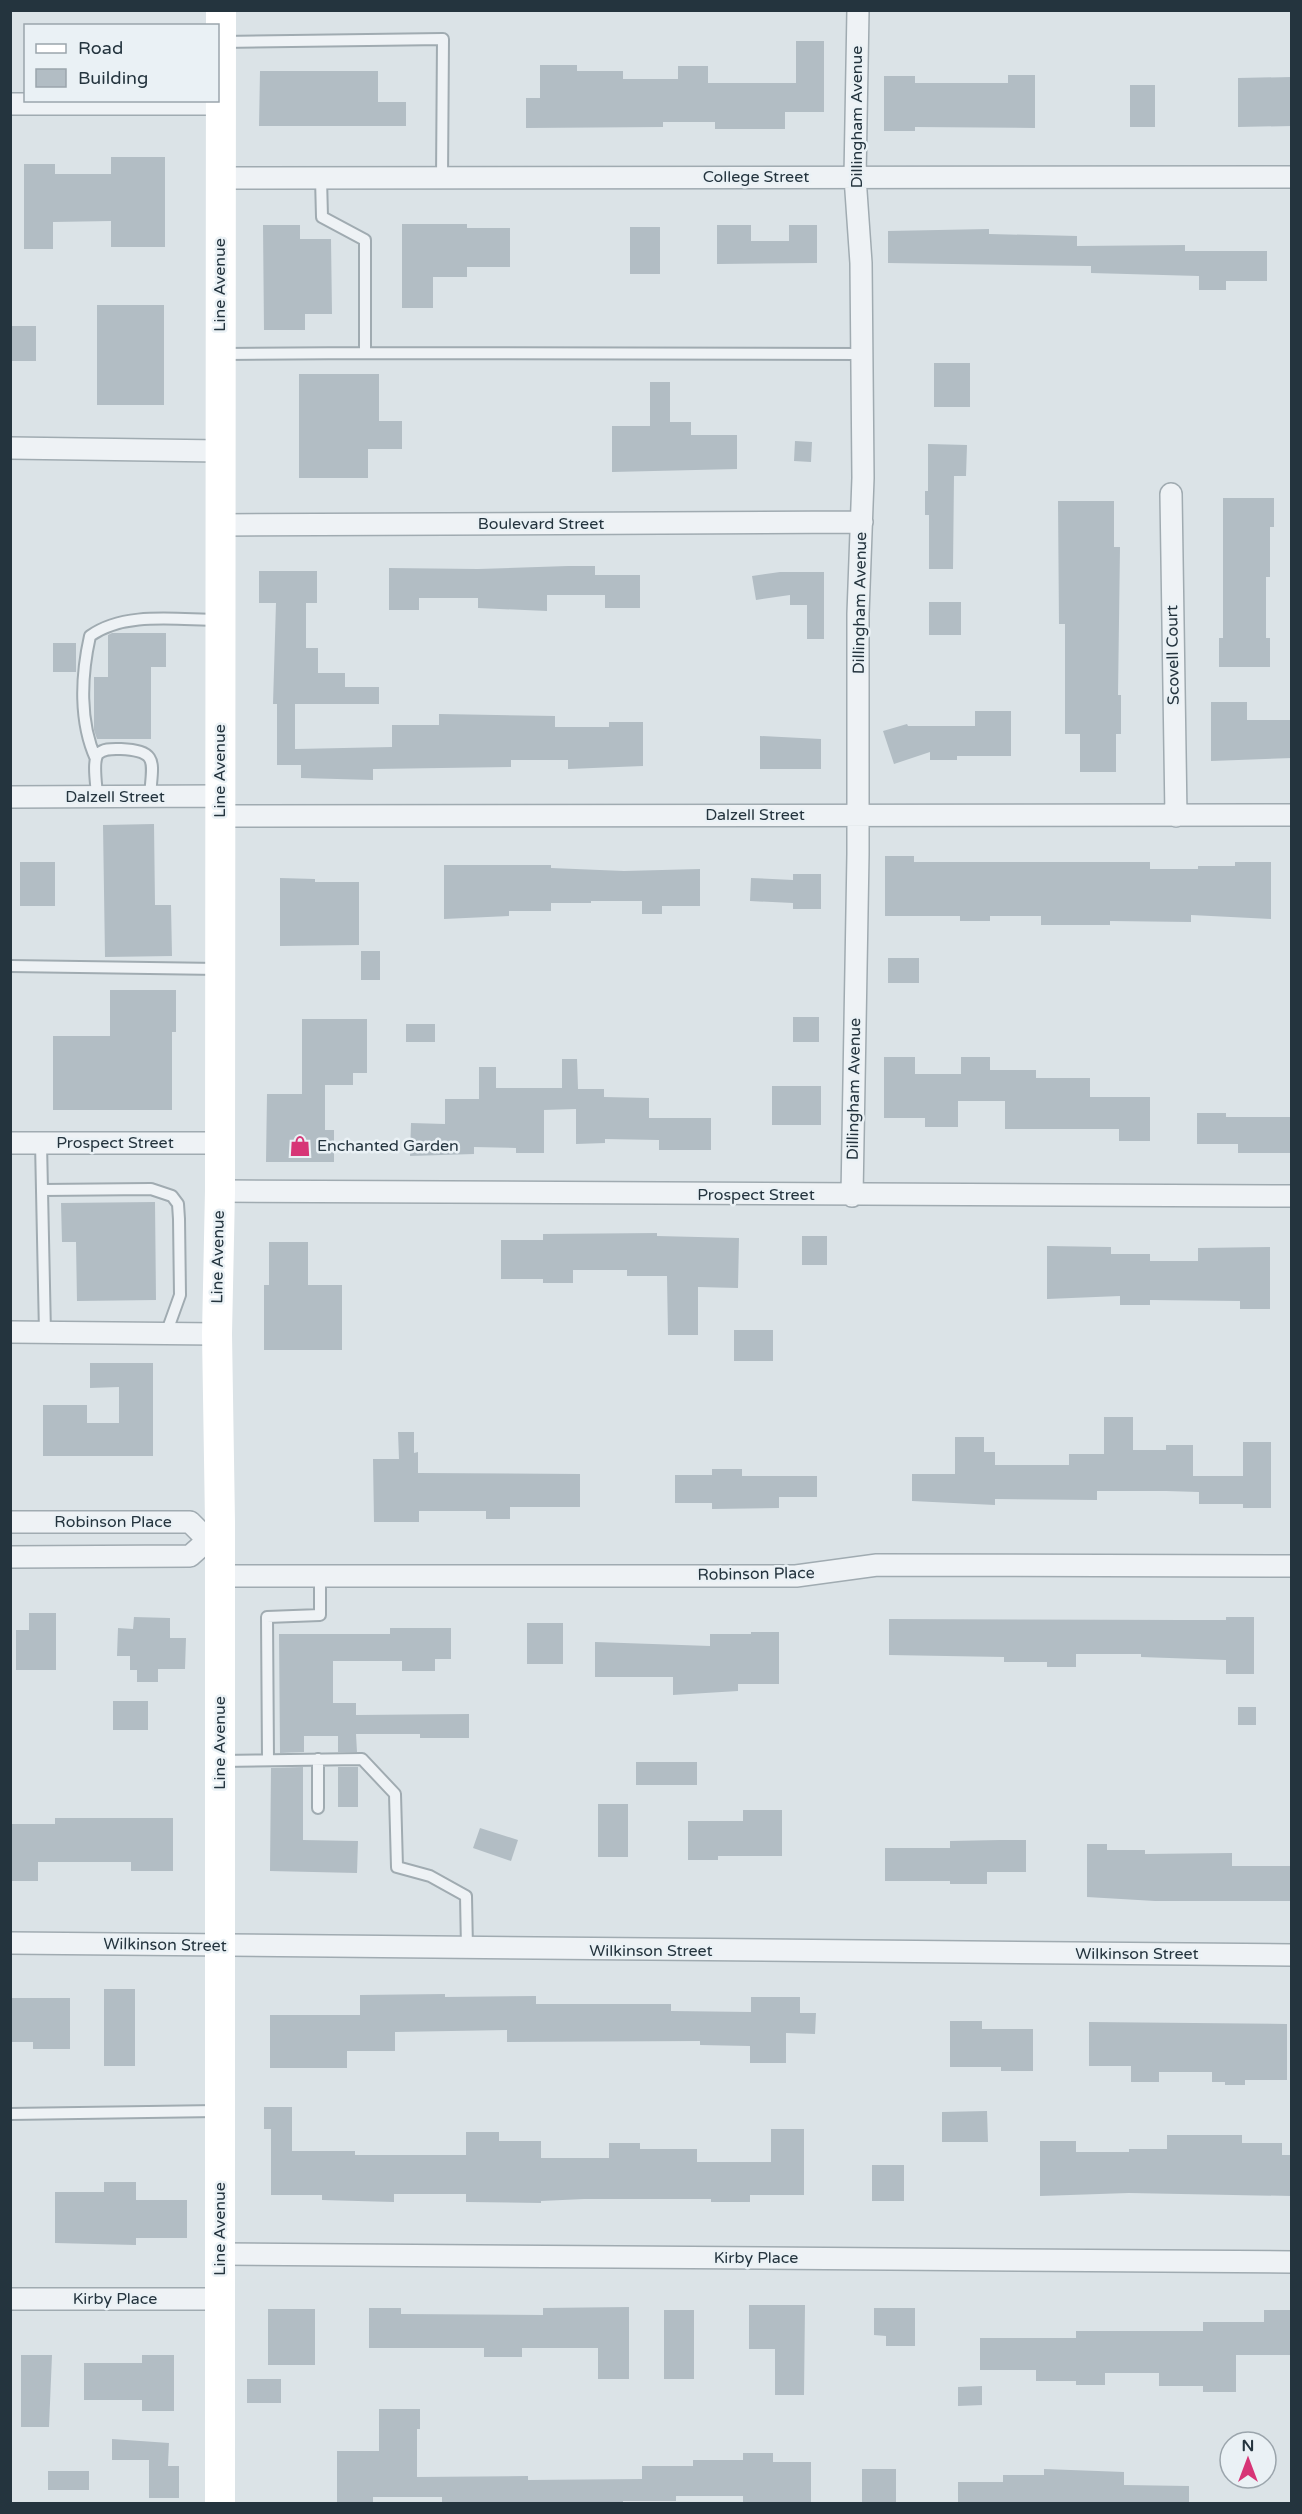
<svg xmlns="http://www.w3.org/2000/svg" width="1302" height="2514" font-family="'Varela Round',sans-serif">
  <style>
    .building { fill: #b2bdc4 }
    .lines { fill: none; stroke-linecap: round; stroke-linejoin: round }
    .lane-casing { stroke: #a0abb1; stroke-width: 14 }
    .street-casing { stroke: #a0abb1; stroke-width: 24 }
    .lane { stroke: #eef2f5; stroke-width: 10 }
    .street { stroke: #eef2f5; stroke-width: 21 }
    .secondary { stroke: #fff; stroke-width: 30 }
    .labels { text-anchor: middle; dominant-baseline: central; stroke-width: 5; stroke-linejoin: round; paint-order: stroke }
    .street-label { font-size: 16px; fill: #24343e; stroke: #eaf1f5 }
    .poi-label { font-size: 16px; fill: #24343e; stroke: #eaf1f5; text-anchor: start }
  </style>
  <rect width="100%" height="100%" fill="#dbe3e7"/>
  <path class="building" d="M 796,41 L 824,41 L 824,112 L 785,112 L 785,129 L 715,129 L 715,122 L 663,122 L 663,127 L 526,128 L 526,98 L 540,98 L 540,65 L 577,65 L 577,71 L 623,71 L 623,79 L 678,79 L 678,66 L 708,66 L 708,83 L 796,83 Z
    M 260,71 L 378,71 L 378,102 L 406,102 L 406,126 L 259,126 Z
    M 1008,75 L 1035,75 L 1035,128 L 915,127 L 915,131 L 884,131 L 884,76 L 915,76 L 915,83 L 1008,83 Z
    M 1292,77 L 1292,126 L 1238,127 L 1238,78 Z
    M 1130,85 L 1155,85 L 1155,127 L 1130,127 Z
    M 111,157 L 165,157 L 165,247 L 111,247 L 111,221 L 53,222 L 53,249 L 24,249 L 24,164 L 55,164 L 55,174 L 111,174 Z
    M 402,224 L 467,224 L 467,228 L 510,228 L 510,267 L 467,267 L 467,277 L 433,277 L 433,308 L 402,308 Z
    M 263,225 L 300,225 L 300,239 L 331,239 L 332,314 L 305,314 L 305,330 L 264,330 Z
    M 717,225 L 751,225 L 751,241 L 789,241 L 789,225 L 817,225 L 817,263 L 717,264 Z
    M 630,227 L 660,227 L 660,274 L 630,274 Z
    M 989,229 L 989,234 L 1077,236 L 1077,246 L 1185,245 L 1185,251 L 1267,251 L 1267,281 L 1226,281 L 1226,290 L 1199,290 L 1199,276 L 1091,273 L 1091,266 L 888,263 L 888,231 Z
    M 97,305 L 164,305 L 164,405 L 97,405 Z
    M 10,326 L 36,326 L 36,361 L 10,361 Z
    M 934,363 L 970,363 L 970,407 L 934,407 Z
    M 299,374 L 379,374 L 379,421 L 402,421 L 402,449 L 368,449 L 368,478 L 299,478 Z
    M 650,382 L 670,382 L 670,422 L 691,422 L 691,435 L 737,435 L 737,469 L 612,472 L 612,426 L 650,426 Z
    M 795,441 L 812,442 L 811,462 L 794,461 Z
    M 928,444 L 967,445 L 966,476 L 954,476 L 953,569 L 929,569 L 929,515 L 925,515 L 925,491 L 928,491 Z
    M 1223,498 L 1274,498 L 1274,527 L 1270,527 L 1270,577 L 1266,577 L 1266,638 L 1270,638 L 1270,667 L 1219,667 L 1219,638 L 1223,638 Z
    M 1058,501 L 1114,501 L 1114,547 L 1120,547 L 1118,695 L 1121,695 L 1121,734 L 1116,734 L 1116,772 L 1080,772 L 1080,734 L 1065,734 L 1065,624 L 1059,624 Z
    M 568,566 L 595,566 L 595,575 L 640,575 L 640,608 L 605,608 L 605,595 L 547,595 L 547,611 L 478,608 L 478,598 L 419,598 L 419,610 L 389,610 L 389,568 L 478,569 Z
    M 259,571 L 317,571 L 317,603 L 306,603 L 306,648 L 318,648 L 318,673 L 345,673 L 345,687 L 379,687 L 379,704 L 295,704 L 295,749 L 392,747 L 392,725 L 439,725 L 439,714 L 555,716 L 555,727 L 609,727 L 609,722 L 643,722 L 643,766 L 568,769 L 568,760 L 511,760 L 511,767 L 373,769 L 373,780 L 301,778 L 301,765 L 277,765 L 277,704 L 273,704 L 276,603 L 259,603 Z
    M 780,572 L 824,572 L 824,639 L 807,639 L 807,605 L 790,605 L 790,595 L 756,600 L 752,576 Z
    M 929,602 L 961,602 L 961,635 L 929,635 Z
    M 112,633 L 166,633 L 166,667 L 151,667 L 151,739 L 97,739 L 94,730 L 94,677 L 108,677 L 108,635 Z
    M 53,643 L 76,643 L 76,672 L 53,672 Z
    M 1211,702 L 1247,702 L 1247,720 L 1292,720 L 1292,758 L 1211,761 Z
    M 975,711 L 1011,711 L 1011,756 L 957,756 L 957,760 L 930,760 L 930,752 L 894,764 L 883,731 L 907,724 L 908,726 L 975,726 Z
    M 760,736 L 821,739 L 821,769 L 760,769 Z
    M 154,824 L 155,905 L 171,905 L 172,956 L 105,957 L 103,825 Z
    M 885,856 L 914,856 L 914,862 L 1150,862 L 1150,869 L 1198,869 L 1198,866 L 1235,866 L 1235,862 L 1271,862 L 1271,919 L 1191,915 L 1191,922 L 1110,921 L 1110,925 L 1041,925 L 1041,916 L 990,916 L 990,921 L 960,921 L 960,916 L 885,916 Z
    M 20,862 L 55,862 L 55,906 L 20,906 Z
    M 444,865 L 551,865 L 551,868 L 624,871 L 700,869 L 700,906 L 662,906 L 662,914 L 642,914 L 642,901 L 591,901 L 591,903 L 551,903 L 551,911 L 509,911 L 509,916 L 444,919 Z
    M 793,874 L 821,874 L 821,909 L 793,909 L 793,903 L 750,901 L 751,878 L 793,880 Z
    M 280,878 L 315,879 L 315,882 L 359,882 L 359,945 L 280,946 Z
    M 361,951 L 380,951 L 380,980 L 361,980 Z
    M 888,958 L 919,958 L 919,983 L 888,983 Z
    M 110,990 L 176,990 L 176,1032 L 172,1032 L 172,1110 L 53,1110 L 53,1036 L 110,1036 Z
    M 793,1017 L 819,1017 L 819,1042 L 793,1042 Z
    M 302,1019 L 367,1019 L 367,1073 L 353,1073 L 353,1085 L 325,1085 L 325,1130 L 334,1130 L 334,1162 L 266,1162 L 267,1094 L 302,1094 Z
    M 406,1024 L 435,1024 L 435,1042 L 406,1042 Z
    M 884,1057 L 915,1057 L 915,1074 L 961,1074 L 961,1057 L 990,1057 L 990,1070 L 1036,1070 L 1036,1078 L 1090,1078 L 1090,1097 L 1150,1097 L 1150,1141 L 1119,1141 L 1119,1129 L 1005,1129 L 1005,1101 L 958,1101 L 958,1127 L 925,1127 L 925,1118 L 884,1118 Z
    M 562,1059 L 577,1059 L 578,1089 L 604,1089 L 604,1097 L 649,1098 L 649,1118 L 711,1118 L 711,1150 L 659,1150 L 659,1140 L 605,1139 L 605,1143 L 576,1144 L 576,1109 L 544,1110 L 544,1153 L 516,1153 L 516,1148 L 474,1147 L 474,1154 L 410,1156 L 411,1123 L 445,1124 L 445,1099 L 479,1099 L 479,1067 L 496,1067 L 496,1088 L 562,1088 Z
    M 772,1086 L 821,1086 L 821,1125 L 772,1125 Z
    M 1197,1113 L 1226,1113 L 1226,1117 L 1292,1117 L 1292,1153 L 1238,1153 L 1238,1144 L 1197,1144 Z
    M 155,1202 L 156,1300 L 77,1301 L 76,1242 L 62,1242 L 61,1203 Z
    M 657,1233 L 657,1236 L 739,1238 L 738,1288 L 698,1287 L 698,1335 L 668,1335 L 667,1276 L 627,1276 L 627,1270 L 573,1270 L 573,1283 L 543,1283 L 543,1279 L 501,1279 L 501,1240 L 543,1240 L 543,1234 Z
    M 802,1236 L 827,1236 L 827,1265 L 802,1265 Z
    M 269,1242 L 308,1242 L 308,1285 L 342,1285 L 342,1350 L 264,1350 L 264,1285 L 269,1285 Z
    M 1047,1246 L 1111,1247 L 1111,1254 L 1150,1254 L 1150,1261 L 1198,1261 L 1198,1248 L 1270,1247 L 1270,1309 L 1240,1309 L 1240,1301 L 1150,1300 L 1150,1305 L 1120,1305 L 1120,1296 L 1047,1299 Z
    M 734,1330 L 773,1330 L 773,1361 L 734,1361 Z
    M 90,1363 L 153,1363 L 153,1456 L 43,1456 L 43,1405 L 87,1405 L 87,1423 L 119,1423 L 119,1387 L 90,1388 Z
    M 1104,1417 L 1133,1417 L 1133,1450 L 1166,1450 L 1166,1445 L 1193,1445 L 1193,1476 L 1243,1476 L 1243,1442 L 1271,1442 L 1271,1508 L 1243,1508 L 1243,1504 L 1199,1504 L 1199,1492 L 1166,1491 L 1097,1491 L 1097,1500 L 995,1499 L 995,1505 L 912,1501 L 912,1474 L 955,1474 L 955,1437 L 984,1437 L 984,1452 L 995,1452 L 995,1465 L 1069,1465 L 1069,1454 L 1104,1454 Z
    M 398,1432 L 414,1432 L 414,1453 L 418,1452 L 418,1473 L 580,1474 L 580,1507 L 510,1507 L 510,1519 L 486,1519 L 486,1511 L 419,1511 L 419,1522 L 374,1522 L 373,1459 L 399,1459 Z
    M 712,1469 L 742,1469 L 742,1476 L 817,1476 L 817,1497 L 779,1497 L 779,1508 L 712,1509 L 712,1503 L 675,1503 L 675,1475 L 712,1475 Z
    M 29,1613 L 56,1613 L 56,1670 L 16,1670 L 16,1630 L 29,1630 Z
    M 134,1617 L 170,1618 L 170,1638 L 186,1638 L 185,1669 L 158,1669 L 158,1682 L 137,1682 L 137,1670 L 130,1670 L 130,1656 L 117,1656 L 118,1628 L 133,1629 Z
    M 1226,1617 L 1254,1617 L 1254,1674 L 1226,1674 L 1226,1660 L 1141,1657 L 1141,1654 L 1076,1654 L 1076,1667 L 1047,1667 L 1047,1662 L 1004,1662 L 1004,1657 L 889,1655 L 889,1619 L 1182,1620 L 1226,1620 Z
    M 527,1623 L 563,1623 L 563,1664 L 527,1664 Z
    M 390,1628 L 451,1628 L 451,1659 L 435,1659 L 435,1671 L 402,1671 L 402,1661 L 333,1661 L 333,1703 L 356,1703 L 356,1715 L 469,1714 L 469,1738 L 420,1738 L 420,1734 L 356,1734 L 357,1752 L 338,1752 L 338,1736 L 304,1736 L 304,1752 L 280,1753 L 279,1634 L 390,1634 Z
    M 751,1632 L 779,1632 L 779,1684 L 738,1684 L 738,1691 L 673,1695 L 673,1677 L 595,1677 L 595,1642 L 710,1646 L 710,1634 L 751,1634 Z
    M 113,1701 L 148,1701 L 148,1730 L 113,1730 Z
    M 1238,1707 L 1256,1707 L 1256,1725 L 1238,1725 Z
    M 636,1762 L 697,1762 L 697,1785 L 636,1785 Z
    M 303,1767 L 303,1840 L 358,1841 L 357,1873 L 270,1871 L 271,1768 Z
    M 338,1767 L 358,1767 L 358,1807 L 338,1807 Z
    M 598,1804 L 628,1804 L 628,1857 L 598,1857 Z
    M 743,1810 L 782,1810 L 782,1856 L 718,1856 L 718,1860 L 688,1860 L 688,1821 L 743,1821 Z
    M 55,1818 L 173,1818 L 173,1871 L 131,1871 L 131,1862 L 38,1862 L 38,1881 L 10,1881 L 10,1824 L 55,1824 Z
    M 480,1828 L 518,1840 L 511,1861 L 473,1848 Z
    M 1000,1840 L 1026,1840 L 1026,1872 L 987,1872 L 987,1884 L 950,1884 L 950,1881 L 885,1881 L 885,1848 L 950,1848 L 950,1841 Z
    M 1087,1844 L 1107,1844 L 1107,1850 L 1145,1850 L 1145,1854 L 1232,1853 L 1232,1866 L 1292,1866 L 1292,1901 L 1155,1901 L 1087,1897 Z
    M 104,1989 L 135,1989 L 135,2066 L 104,2066 Z
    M 445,1994 L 445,1997 L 536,1996 L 536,2004 L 671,2004 L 671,2011 L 751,2012 L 751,1997 L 800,1997 L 800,2013 L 816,2013 L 815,2034 L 786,2033 L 786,2063 L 750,2063 L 750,2046 L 700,2045 L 700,2041 L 507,2042 L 507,2030 L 395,2032 L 395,2051 L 347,2051 L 347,2068 L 270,2068 L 270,2015 L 360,2015 L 360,1995 Z
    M 10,1998 L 70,1998 L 70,2049 L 33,2049 L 33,2042 L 10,2042 Z
    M 950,2021 L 982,2021 L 982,2029 L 1033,2029 L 1033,2071 L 1001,2071 L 1001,2067 L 950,2067 Z
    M 1089,2022 L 1287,2024 L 1287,2080 L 1245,2080 L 1245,2085 L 1225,2085 L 1225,2082 L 1212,2082 L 1212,2072 L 1159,2072 L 1159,2082 L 1131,2082 L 1131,2066 L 1089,2066 Z
    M 264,2107 L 292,2107 L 292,2151 L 355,2151 L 355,2155 L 466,2155 L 466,2132 L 499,2132 L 499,2141 L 541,2141 L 541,2158 L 609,2158 L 609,2143 L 640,2143 L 640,2149 L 697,2149 L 697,2162 L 771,2162 L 771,2129 L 804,2129 L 804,2195 L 750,2195 L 750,2202 L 711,2202 L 711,2199 L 584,2199 L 541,2201 L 541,2203 L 466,2202 L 466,2194 L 394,2194 L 394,2202 L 322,2200 L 322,2195 L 271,2195 L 271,2129 L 264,2129 Z
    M 987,2111 L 988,2142 L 942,2142 L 942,2112 Z
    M 1167,2135 L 1242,2135 L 1242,2143 L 1282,2143 L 1282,2155 L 1292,2155 L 1292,2196 L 1129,2193 L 1040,2196 L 1040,2141 L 1076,2141 L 1076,2152 L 1129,2152 L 1129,2149 L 1167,2149 Z
    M 872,2165 L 904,2165 L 904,2201 L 872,2201 Z
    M 104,2182 L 136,2182 L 136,2200 L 187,2200 L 187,2238 L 136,2238 L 136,2245 L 55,2243 L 55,2192 L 104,2192 Z
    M 749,2305 L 805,2305 L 804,2395 L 775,2395 L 775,2349 L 749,2349 Z
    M 629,2307 L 629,2379 L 598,2379 L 598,2348 L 522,2348 L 522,2357 L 484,2357 L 484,2348 L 369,2348 L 369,2308 L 401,2308 L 401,2314 L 543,2315 L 543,2308 Z
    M 874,2308 L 915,2308 L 915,2346 L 886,2346 L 886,2336 L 874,2335 Z
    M 268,2309 L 315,2309 L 315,2365 L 268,2365 Z
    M 664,2310 L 694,2310 L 694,2379 L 664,2379 Z
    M 1264,2310 L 1292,2310 L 1292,2355 L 1236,2355 L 1236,2392 L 1203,2392 L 1203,2386 L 1159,2386 L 1159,2373 L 1105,2373 L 1105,2385 L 1076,2385 L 1076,2381 L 1036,2381 L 1036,2370 L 980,2370 L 980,2338 L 1076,2338 L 1076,2331 L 1203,2331 L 1203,2322 L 1264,2322 Z
    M 21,2355 L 52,2355 L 49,2427 L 21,2427 Z
    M 142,2355 L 174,2355 L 174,2411 L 142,2411 L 142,2400 L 84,2400 L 84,2363 L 142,2363 Z
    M 247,2379 L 281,2379 L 281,2403 L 247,2403 Z
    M 982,2386 L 982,2405 L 958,2406 L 958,2387 Z
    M 379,2409 L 420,2409 L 420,2429 L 417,2429 L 417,2477 L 528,2476 L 528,2480 L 642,2479 L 642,2466 L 693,2466 L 693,2460 L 743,2460 L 743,2453 L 773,2453 L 773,2462 L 811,2462 L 811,2504 L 743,2504 L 743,2496 L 676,2496 L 676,2501 L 623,2501 L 623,2504 L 442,2504 L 442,2497 L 373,2497 L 373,2504 L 337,2504 L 337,2451 L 379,2451 Z
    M 112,2439 L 169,2443 L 168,2466 L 179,2466 L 179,2498 L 149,2498 L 149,2460 L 112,2460 Z
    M 862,2469 L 896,2469 L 896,2504 L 862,2504 Z
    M 1044,2469 L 1124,2472 L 1124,2485 L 1189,2486 L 1189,2504 L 958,2504 L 958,2482 L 1003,2482 L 1003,2475 L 1044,2475 Z
    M 48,2471 L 89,2471 L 89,2490 L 48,2490 Z"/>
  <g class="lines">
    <defs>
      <path id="lane" d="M 222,42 L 443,39 L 442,178
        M 365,353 L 862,354
        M 223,354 L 365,353 L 365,240 L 322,217 L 321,178
        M 96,759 C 79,722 81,676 90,636 C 125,611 178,620 219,620
        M 97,797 C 97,787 92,762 98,754 C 104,748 113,749 121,749 C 160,751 152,763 150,797
        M 10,966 L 219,969
        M 41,1143 L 45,1333
        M 42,1190 L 151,1189 L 172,1196 L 178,1204 L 179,1219 L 180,1295 L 166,1334
        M 318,1759 L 318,1808
        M 268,1760 L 267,1617 L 320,1615 L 320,1574
        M 221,1761 L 362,1759 L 395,1794 L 397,1867 L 430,1876 L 466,1896 L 467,1949
        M 10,2114 L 217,2111"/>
      <path id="street" d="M 10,104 L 220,104
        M 220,178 L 1292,177
        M 10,448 L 220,451
        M 1171,494 L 1176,816
        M 220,525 L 862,522
        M 10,797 L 219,796
        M 219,816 L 1292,815
        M 10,1143 L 219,1143
        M 220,1191 L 1292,1196
        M 852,1196 L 858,854 L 858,614 L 863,478 L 861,263 L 855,177 L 858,10
        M 10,1332 L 217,1334
        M 10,1522 L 190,1522 L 208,1540 L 220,1540
        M 10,1557 L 190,1556 L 208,1540
        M 220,1576 L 796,1576 L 877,1565 L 1292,1566
        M 10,1943 L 1292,1955
        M 220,2254 L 1292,2262
        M 10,2299 L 220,2299"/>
    </defs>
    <use href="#lane" class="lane-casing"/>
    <use href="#street" class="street-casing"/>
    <use href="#lane" class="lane"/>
    <use href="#street" class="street"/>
    <path class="secondary" d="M 220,2504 L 220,1522 L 217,1334 L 220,1191 L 221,10"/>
  </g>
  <defs>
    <symbol id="shop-bare" viewBox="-9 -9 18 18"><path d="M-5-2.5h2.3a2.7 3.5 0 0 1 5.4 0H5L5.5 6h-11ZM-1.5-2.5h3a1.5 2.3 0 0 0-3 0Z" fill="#d73576" stroke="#eaf1f5" stroke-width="2.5" paint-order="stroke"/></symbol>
  </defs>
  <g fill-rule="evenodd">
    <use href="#shop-bare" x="285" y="1131" width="30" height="30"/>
  </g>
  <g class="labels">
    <g class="street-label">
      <text transform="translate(857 117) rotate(-90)">Dillingham Avenue</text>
      <text x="756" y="177">College Street</text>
      <text transform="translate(220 285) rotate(-90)">Line Avenue</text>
      <text x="541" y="524">Boulevard Street</text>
      <text transform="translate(860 603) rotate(-89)">Dillingham Avenue</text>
      <text transform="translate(1173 655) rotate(-91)">Scovell Court</text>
      <text transform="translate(220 771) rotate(-90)">Line Avenue</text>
      <text x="115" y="797">Dalzell Street</text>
      <text x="755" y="815">Dalzell Street</text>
      <text transform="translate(854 1089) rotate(-89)">Dillingham Avenue</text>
      <text x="115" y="1143">Prospect Street</text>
      <text x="756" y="1195">Prospect Street</text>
      <text transform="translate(218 1257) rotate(-89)">Line Avenue</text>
      <text x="113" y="1522">Robinson Place</text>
      <text transform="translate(756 1574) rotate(-1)">Robinson Place</text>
      <text transform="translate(220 1743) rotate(-90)">Line Avenue</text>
      <text transform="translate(165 1945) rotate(1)">Wilkinson Street</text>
      <text x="651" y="1951">Wilkinson Street</text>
      <text x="1137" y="1954">Wilkinson Street</text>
      <text transform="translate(220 2229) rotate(-90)">Line Avenue</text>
      <text x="756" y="2258">Kirby Place</text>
      <text x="115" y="2299">Kirby Place</text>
    </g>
    <g class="poi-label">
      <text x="317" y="1146">Enchanted Garden</text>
    </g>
  </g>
  <rect width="1302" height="2514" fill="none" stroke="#24343e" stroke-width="24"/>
  <rect x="24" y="24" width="195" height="78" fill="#eaf1f5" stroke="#9ba5ac" stroke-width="1.5"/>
  <rect x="36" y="44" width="30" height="9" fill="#ffffff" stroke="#9ba5ac" stroke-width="1.5"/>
  <text x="78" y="54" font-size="18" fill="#24343e">Road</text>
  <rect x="36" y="69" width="30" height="18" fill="#b2bdc4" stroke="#9ba5ac" stroke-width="1.5"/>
  <text x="78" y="84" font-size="18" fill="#24343e">Building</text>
  <g transform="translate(1248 2460)"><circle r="28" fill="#eaf1f5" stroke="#9ba5ac" stroke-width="1.5"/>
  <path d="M0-4.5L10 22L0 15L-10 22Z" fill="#d73576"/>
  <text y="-9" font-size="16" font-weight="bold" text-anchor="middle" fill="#24343e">N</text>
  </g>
</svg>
